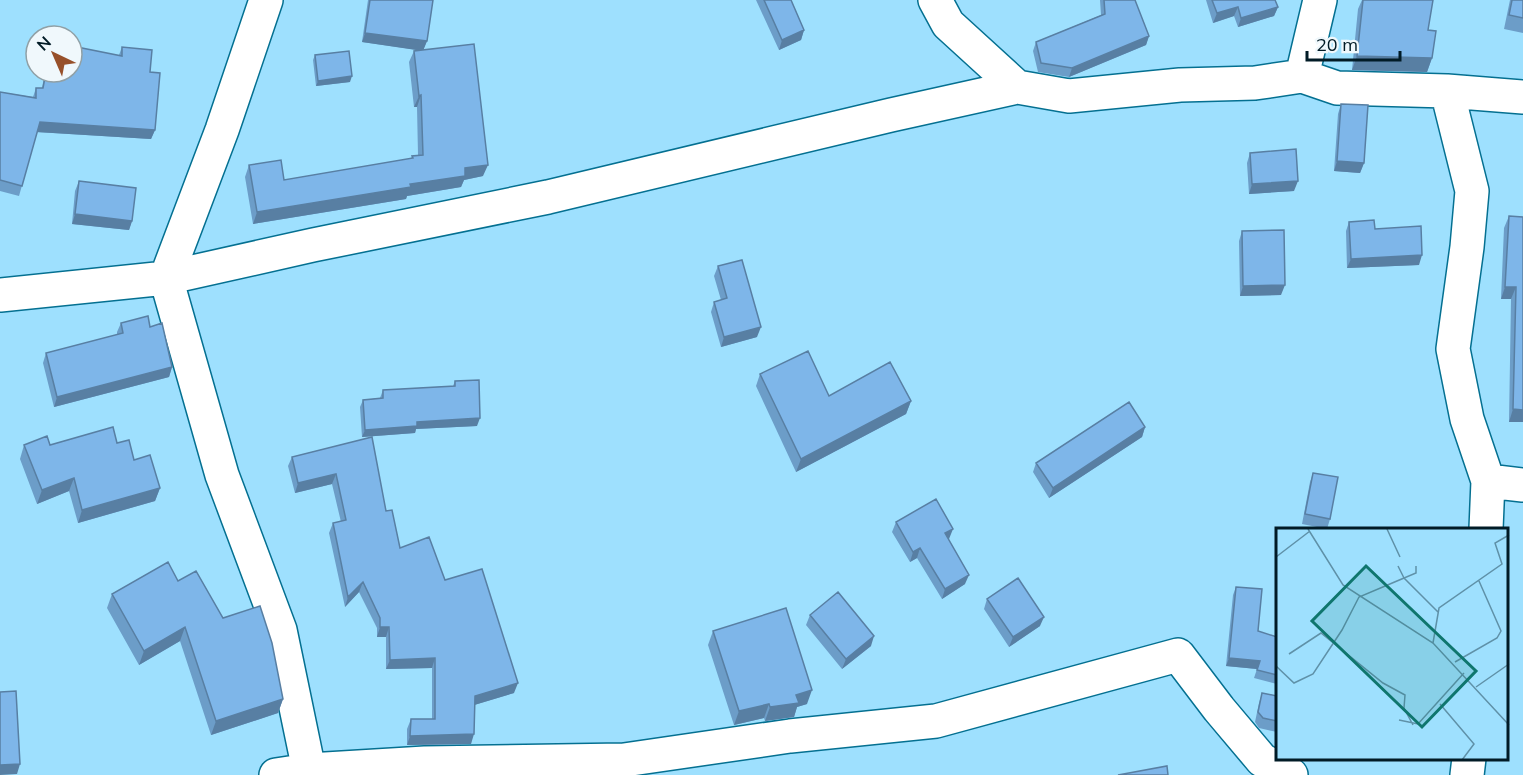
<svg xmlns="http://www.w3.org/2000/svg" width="1523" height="775" font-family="Mulish,sans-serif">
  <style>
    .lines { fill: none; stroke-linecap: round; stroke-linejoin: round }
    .minor-casing { stroke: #047091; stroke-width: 36 }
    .minor { stroke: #fff; stroke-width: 33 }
    .wall { fill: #6c9dc8 }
    .shaded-wall { fill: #587fa3 }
    .building { fill: #7eb6e9; stroke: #587fa3; stroke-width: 1.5 }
    .inset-road { fill: none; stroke: #5f91a8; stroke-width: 1.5 }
    .view { fill: #0f766e; fill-opacity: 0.15; stroke: #0f766e; stroke-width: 3 }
    .inset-edge { fill: none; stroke: #011b26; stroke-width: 3 }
  </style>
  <rect width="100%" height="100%" fill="#9ee0fe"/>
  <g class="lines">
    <defs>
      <path id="minor" d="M 266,0 L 222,130 L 166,278 L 222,475 L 280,630 L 310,775
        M 935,0 L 948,24 L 1017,87
        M 1302,76 L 1320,0
        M 1447,91 L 1472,191 L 1467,247 L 1453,349 L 1467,419 L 1488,481 L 1486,529
        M 0,295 L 166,278 L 313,245 L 548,197 L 891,115 L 1017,87 L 1069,96 L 1180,85 L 1255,83 L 1302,76 L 1337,88 L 1447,91 L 1523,97
        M 1488,481 L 1523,485
        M 276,775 L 309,770 L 425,763 L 624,760 L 790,736 L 936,721 L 1178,655 L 1219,709 L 1262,760 L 1291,775
        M 1467,775 L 1469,758"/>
    </defs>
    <use href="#minor" class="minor-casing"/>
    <use href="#minor" class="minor"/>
  </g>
  <path class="wall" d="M 368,0 L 433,0 L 427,41 L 423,50 L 483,176 L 464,180 L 461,187 L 407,196 L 406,199 L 253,224 L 245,177 L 249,165 L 284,180 L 411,159 L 412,156 L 418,155 L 417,107 L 414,107 L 409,62 L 414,51 L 418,50 L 362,42 Z
    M 756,0 L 791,0 L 804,30 L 801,40 L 779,50 Z
    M 1100,0 L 1135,0 L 1149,36 L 1146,45 L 1069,77 L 1038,72 L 1033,51 L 1036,42 L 1101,15 Z
    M 1206,0 L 1275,0 L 1278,7 L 1274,16 L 1238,27 L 1234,16 L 1213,23 Z
    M 1362,0 L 1433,0 L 1428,30 L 1432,58 L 1427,72 L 1352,70 L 1358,9 Z
    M 1510,0 L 1523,0 L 1523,33 L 1504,29 Z
    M 122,47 L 150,72 L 155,130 L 151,139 L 37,132 L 19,196 L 0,191 L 0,92 L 33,97 L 36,88 L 42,88 L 45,72 L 72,72 L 119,55 Z
    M 315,55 L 350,82 L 316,86 L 313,60 Z
    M 1341,104 L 1364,163 L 1360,173 L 1334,171 L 1338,114 Z
    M 1250,153 L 1294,191 L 1249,194 L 1247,163 Z
    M 79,181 L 132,221 L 129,230 L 72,224 L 75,191 Z
    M 1509,216 L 1523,217 L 1523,422 L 1509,422 L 1511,299 L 1501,299 L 1504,228 Z
    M 1349,222 L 1375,229 L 1419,265 L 1347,268 L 1346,231 Z
    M 1242,231 L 1281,295 L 1240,296 L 1239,241 Z
    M 718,266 L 757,337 L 721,347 L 711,312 L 714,302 L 721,300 L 714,276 Z
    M 121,323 L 150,327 L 172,367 L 169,377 L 54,407 L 43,363 L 46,353 L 117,335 L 117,332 Z
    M 760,374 L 829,396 L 911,401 L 906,414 L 796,472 L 756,386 Z
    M 455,381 L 477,426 L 416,429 L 415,433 L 362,437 L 360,407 L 363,400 L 380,398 L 383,390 L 453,386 Z
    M 1145,427 L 1142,437 L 1049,498 L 1033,472 L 1036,463 Z
    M 372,437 L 386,511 L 400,548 L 445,580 L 514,693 L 474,705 L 471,744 L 407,745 L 407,729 L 411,719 L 432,719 L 432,668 L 386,669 L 386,637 L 377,637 L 377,628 L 359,592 L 345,607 L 329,533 L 333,523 L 341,522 L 332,484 L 295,493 L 288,466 L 292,457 Z
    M 117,443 L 134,460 L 160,488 L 155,501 L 78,523 L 69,491 L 37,504 L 20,459 L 24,445 Z
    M 1313,473 L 1330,519 L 1327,529 L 1302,524 L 1310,482 Z
    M 896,522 L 949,539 L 948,539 L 965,584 L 942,599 L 917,558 L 910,562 L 892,532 Z
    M 178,581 L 223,618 L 283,699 L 278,713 L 211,735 L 180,641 L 139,665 L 107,608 L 112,594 Z
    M 1236,587 L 1258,631 L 1277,637 L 1277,684 L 1254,678 L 1257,669 L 1226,666 L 1233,595 Z
    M 987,599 L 1040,626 L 1009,647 L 984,609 Z
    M 810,615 L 871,646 L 842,669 L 806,625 Z
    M 713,631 L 807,704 L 797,707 L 794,717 L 765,721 L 764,718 L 734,725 L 708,645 Z
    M 1262,693 L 1277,696 L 1277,732 L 1259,728 L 1255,722 L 1259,703 Z"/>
  <path class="shaded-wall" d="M 1238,7 L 1234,16 L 1213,23 L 1217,13 Z
    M 1278,7 L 1274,16 L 1238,27 L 1241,18 Z
    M 804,30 L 801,40 L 779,50 L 782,40 Z
    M 365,33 L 427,41 L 423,51 L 362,42 Z
    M 1149,36 L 1146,45 L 1069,77 L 1072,68 Z
    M 1357,56 L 1432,58 L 1427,72 L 1352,70 Z
    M 352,76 L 350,82 L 316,86 L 318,81 Z
    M 421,95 L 417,107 L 414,107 L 419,96 Z
    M 40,122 L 155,130 L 151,139 L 36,132 Z
    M 1337,161 L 1364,163 L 1360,173 L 1334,171 Z
    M 488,165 L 483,176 L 464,180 L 461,187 L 407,196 L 406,199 L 253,224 L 257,212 L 410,184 L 465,168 Z
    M 1298,181 L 1294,191 L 1249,194 L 1252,184 Z
    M 75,214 L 132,221 L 129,230 L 72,224 Z
    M 1422,255 L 1419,265 L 1347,268 L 1351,259 Z
    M 1285,285 L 1281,295 L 1240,296 L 1243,286 Z
    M 1505,287 L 1516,287 L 1511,299 L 1501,299 Z
    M 761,327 L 757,337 L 721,347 L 724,337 Z
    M 172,367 L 169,377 L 54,407 L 57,397 Z
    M 911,401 L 906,414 L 796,472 L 801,459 Z
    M 1513,409 L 1523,410 L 1523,422 L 1509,422 Z
    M 480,418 L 477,426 L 416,429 L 415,433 L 362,437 L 365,430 L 417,422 Z
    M 1145,427 L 1142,437 L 1049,498 L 1053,488 Z
    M 336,474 L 332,484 L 295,493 L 298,483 Z
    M 74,478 L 69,491 L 37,504 L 42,490 Z
    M 160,488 L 155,501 L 78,523 L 82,510 Z
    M 953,529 L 949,539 L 941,543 L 945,533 Z
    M 920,548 L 917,558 L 910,562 L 913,552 Z
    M 969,575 L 965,584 L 942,599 L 945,589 Z
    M 363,582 L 359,592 L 345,607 L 348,597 Z
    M 1044,617 L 1040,626 L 1009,647 L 1013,637 Z
    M 185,627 L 180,641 L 139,665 L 144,651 Z
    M 380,627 L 389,627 L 386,637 L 377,637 Z
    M 874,636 L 871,646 L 842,669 L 846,659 Z
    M 435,658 L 432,668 L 386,669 L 390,660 Z
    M 1229,658 L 1260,661 L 1257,669 L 1226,666 Z
    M 518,683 L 514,693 L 471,706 L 475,696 Z
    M 812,690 L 807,704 L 797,707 L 794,717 L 765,721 L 770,707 L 796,695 Z
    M 283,699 L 278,713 L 211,735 L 216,721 Z
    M 769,704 L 764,718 L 734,725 L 739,711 Z
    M 474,734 L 471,744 L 407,745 L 410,736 Z
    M 20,764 L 17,774 L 0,775 L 0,765 Z"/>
  <path class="building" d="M 370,0 L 433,0 L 427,41 L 365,33 Z
    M 764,0 L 791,0 L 804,30 L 782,40 Z
    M 1104,0 L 1135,0 L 1149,36 L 1072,68 L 1041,63 L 1036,42 L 1105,14 Z
    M 1212,0 L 1275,0 L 1278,7 L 1241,18 L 1238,7 L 1217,13 Z
    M 1363,0 L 1433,0 L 1428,30 L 1436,31 L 1432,58 L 1357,56 Z
    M 1512,0 L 1523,0 L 1523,18 L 1509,15 Z
    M 474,44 L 488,165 L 465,168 L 465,176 L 410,184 L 411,187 L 257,212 L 249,165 L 281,160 L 284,180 L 413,158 L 412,156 L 423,155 L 421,95 L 419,96 L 414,51 Z
    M 72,46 L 122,56 L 122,47 L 152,50 L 150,72 L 160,73 L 155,130 L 40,122 L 22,186 L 0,180 L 0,92 L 36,98 L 36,88 L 43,88 L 46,72 L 72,72 Z
    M 349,51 L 352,76 L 318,81 L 315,55 Z
    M 1341,104 L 1368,105 L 1364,163 L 1337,161 Z
    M 1296,149 L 1298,181 L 1252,184 L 1250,153 Z
    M 79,181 L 136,188 L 132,221 L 75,214 Z
    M 1509,216 L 1523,217 L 1523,410 L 1513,409 L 1516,287 L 1505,287 Z
    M 1374,220 L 1375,229 L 1421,226 L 1422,255 L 1351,259 L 1349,222 Z
    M 1284,230 L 1285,285 L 1243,286 L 1242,231 Z
    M 742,260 L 761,327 L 724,337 L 714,302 L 727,298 L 718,266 Z
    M 148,316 L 150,327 L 162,323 L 172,367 L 57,397 L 46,353 L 123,333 L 121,323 Z
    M 808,351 L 829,396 L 890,362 L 911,401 L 801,459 L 760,374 Z
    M 479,380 L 480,418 L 417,422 L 417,426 L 365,430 L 363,400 L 383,398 L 383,390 L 455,386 L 455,381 Z
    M 1129,402 L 1145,427 L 1053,488 L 1036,463 Z
    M 113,427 L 117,443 L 129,440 L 134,460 L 150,455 L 160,488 L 82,510 L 74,478 L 42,490 L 24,445 L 47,436 L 50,445 Z
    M 372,437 L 386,511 L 392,510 L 400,548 L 429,537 L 445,580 L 482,569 L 518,683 L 475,696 L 474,734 L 410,736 L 411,719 L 435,719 L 435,658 L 390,660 L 389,627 L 380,627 L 380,618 L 363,582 L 348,597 L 333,523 L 346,520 L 336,474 L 298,483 L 292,457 Z
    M 1313,473 L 1338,477 L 1330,519 L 1305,514 Z
    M 936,499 L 953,529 L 945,533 L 969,575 L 945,589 L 920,548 L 913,552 L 896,522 Z
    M 168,562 L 178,581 L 196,571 L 223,618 L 260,606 L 272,643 L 283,699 L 216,721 L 185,627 L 144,651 L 112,594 Z
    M 1018,578 L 1044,617 L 1013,637 L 987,599 Z
    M 1236,587 L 1262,589 L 1258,631 L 1277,637 L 1277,675 L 1257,670 L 1260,661 L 1229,658 Z
    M 838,592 L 874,636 L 846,659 L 810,615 Z
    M 786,608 L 812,690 L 796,695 L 799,703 L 770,707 L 769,704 L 739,711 L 713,631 Z
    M 16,691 L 20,764 L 0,765 L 0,692 Z
    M 1262,693 L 1277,696 L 1277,721 L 1263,718 L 1258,712 Z
    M 1167,766 L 1168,775 L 1118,775 Z"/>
  <g transform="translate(1276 528)">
    <rect width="232" height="232" fill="#9ee0fe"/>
    <path class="inset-road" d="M 32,1 L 67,57 L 157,115 L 233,197M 111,1 L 124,29M 0,29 L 34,3M 140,38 L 140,45 L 128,50 L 162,84M 157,115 L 163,80 L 226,36 L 219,15 L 233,7M 13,126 L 45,105 L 107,155 L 129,167 L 128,180 L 137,197M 179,134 L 221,110 L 225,103 L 203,53M 0,138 L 18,155 L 37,146 L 66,102 L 83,69 L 128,50 L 122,38M 200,159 L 233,136M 164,176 L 198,216 L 186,232M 123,192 L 142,196 L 188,145"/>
    <path class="view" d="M 90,38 L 200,143 L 146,199 L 36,93 Z"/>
    <rect width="232" height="232" class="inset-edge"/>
  </g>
  <g transform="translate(54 54) rotate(316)"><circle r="28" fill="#f0f8fc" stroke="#90a0a6" stroke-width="1.5"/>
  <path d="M0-4.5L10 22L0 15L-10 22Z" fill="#97502a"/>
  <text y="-9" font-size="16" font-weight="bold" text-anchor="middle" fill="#011b26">N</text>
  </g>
  <path d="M1307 51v9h93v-9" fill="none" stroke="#011b26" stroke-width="3"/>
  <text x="1316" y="51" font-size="18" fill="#011b26" stroke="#f0f8fc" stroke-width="4.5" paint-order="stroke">20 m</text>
</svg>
